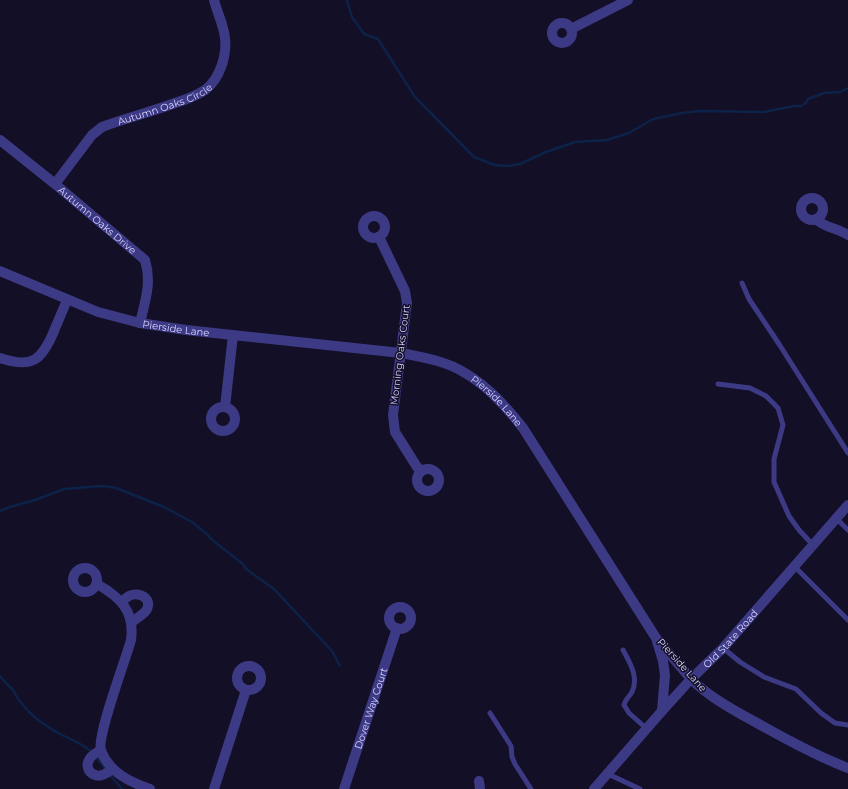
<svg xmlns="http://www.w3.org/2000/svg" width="848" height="789" font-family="Montserrat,sans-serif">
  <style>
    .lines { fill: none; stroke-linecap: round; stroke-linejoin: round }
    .stream { stroke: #0c2248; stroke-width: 2.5 }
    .service { stroke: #3d3a85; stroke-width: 5 }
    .minor { stroke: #3d3a85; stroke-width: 10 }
    .tertiary { stroke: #3d3a85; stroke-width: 10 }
    .labels { text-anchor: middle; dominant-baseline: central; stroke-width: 3; stroke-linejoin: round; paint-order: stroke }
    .street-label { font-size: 10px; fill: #d9d4ff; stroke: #130f26 }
  </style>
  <rect width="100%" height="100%" fill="#130f26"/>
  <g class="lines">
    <path class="stream" d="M 347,0 L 352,17 L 364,34 L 378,39 L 415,97 L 474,157 L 495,165 L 509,166 L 520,164 L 546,152 L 575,142 L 607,140 L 629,133 L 653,119 L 682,113 L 699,111 L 764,112 L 794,106 L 801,106 L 806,103 L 808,99 L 824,93 L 840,92 L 848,88
      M 0,511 L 10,507 L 35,500 L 64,489 L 102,486 L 116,488 L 164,507 L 192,522 L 208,535 L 211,539 L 243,564 L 246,569 L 274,589 L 332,651 L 340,666
      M 0,676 C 4,682 8,685 12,689 C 15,692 16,697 19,700 C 28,713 39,722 53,730 C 67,739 80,741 93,753
      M 96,757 L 106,770
      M 109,774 L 122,789"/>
    <path class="service" d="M 742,283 L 749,299 L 779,344 L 848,453
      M 718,384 L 750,388 L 766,396 L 778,408 L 783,425 L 774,459 L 774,482 L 789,516 L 799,530 L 812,544
      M 836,518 L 848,530
      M 795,567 L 848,620
      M 723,648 L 740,662 L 764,677 L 796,689 L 821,713 L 835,723 L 848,725
      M 623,650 C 630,663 639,677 632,692 C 629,697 625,700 624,705 L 629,713 L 647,729
      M 490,713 L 511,746 L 512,757 L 515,764 L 531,789
      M 608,774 L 640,789"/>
    <g class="minor">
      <circle cx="562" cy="33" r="10"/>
      <path d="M 571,29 L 628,0"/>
      <path id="s1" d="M 0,140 L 55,184 L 145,260 C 152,283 145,301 140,323"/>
      <path id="s2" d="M 55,184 L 92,135 L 102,127 C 126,118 151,112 175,103 C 185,100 196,96 205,90 C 220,79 227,55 225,38 C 224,26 217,12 214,0"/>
      <circle cx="812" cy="209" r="11"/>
      <circle cx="374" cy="227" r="11"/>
      <path d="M 816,219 C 824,228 838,228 848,235"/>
      <path d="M 379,237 L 405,291 L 407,303 L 393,415 L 395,432 L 417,467 L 422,471"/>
      <path d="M 0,358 C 32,369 42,360 54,331 C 58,321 63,310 67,300"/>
      <path d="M 225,407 L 233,335"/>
      <circle cx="223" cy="419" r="12"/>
      <circle cx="428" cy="480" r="11"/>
      <circle cx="85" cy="580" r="12"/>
      <path d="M 97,584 C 120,597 135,611 131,640 C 126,659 96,737 101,751 C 110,773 130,782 150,789"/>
      <path d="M 122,602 C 134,587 153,597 147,609 C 144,615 136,618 132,622"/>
      <circle cx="400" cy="618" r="11"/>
      <circle cx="249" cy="678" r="12"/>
      <path d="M 691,679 C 711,698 733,710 757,723 C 787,740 816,756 848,768"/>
      <path d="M 101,750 C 96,753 91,755 89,760 C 84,769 93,778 102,775 C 106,774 110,771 113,769"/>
      <path d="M 479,781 L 480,789"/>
      <path d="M 214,789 L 246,690"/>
      <path id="s3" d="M 344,789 L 397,628"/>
    </g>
    <g class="tertiary">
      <path id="s4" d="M 0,271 L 98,312 L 140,323 L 186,330 L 401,353 C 422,357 446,361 465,373 C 489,387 506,407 523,428 L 656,638 L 691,679"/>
      <path d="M 657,641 L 663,661 L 665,675 L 662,711"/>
      <path id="s5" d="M 594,789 L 662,711 L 691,679 L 723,648 L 848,505"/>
    </g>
  </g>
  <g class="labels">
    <g class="street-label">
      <text stroke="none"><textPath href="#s2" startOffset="141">Autumn Oaks Circle</textPath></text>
      <text stroke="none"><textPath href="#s1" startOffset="126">Autumn Oaks Drive</textPath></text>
      <text stroke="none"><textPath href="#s4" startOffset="186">Pierside Lane</textPath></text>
      <text transform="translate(400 355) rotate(-83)">Morning Oaks Court</text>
      <text stroke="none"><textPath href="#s4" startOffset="522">Pierside Lane</textPath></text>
      <text stroke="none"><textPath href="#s5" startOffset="203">Old State Road</textPath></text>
      <text transform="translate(682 665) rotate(48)">Pierside Lane</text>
      <text stroke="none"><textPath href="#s3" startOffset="85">Dover Way Court</textPath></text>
    </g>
  </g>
</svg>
